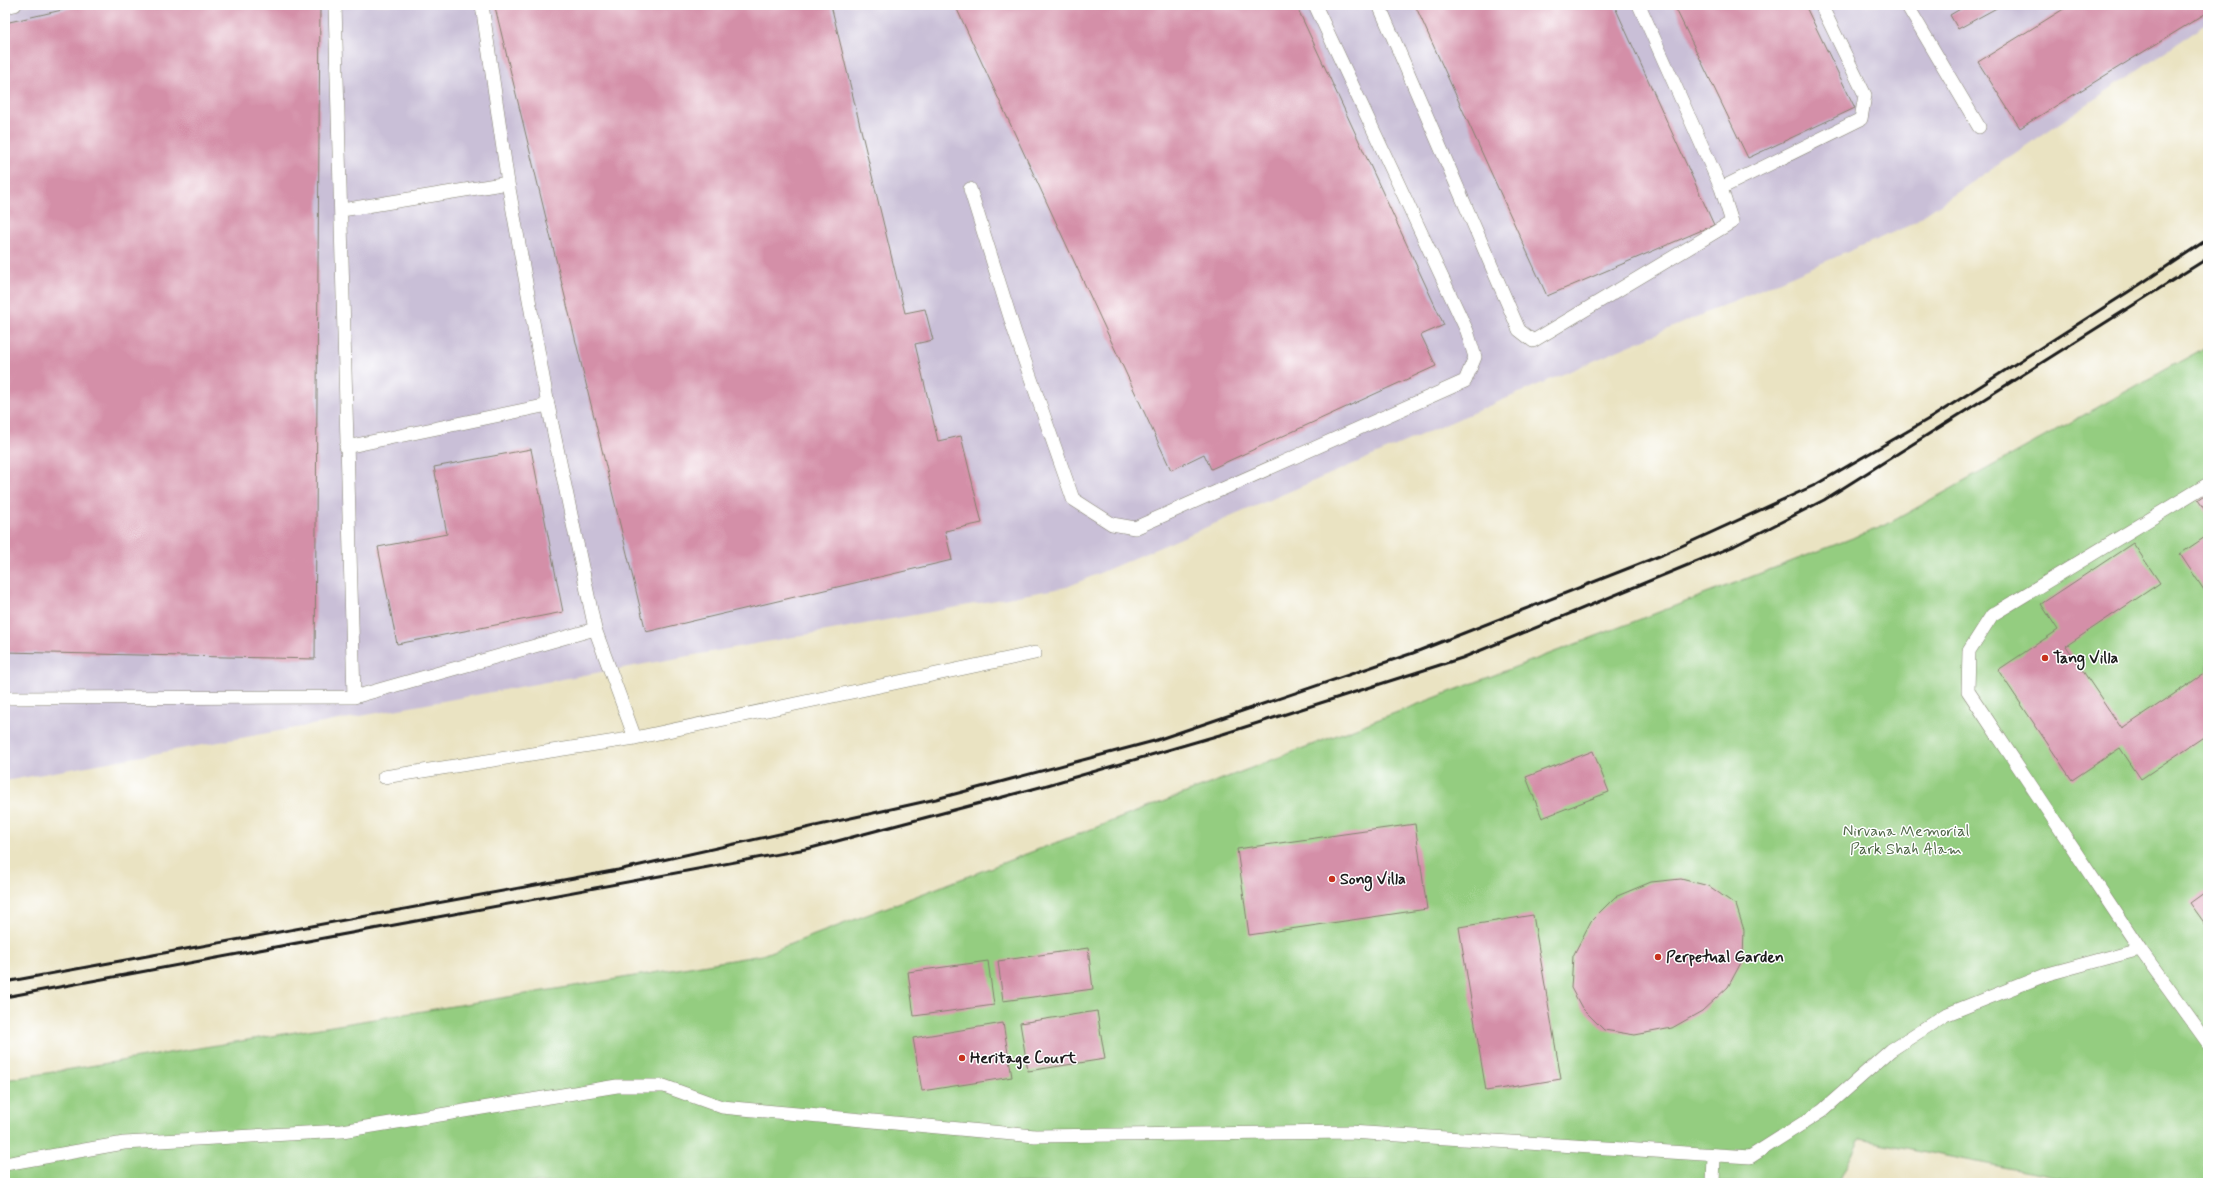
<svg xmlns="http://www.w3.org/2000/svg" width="2213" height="1188" font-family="Mynerve,sans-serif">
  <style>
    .industrial { fill: #c9bfd7 }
    .green { fill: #94cd80; stroke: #58744e }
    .building { fill: #d48fa8 }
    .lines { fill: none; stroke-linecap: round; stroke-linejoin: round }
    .lane-casing { stroke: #83806f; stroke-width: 14 }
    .lane { stroke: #fff; stroke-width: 13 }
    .rail { stroke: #1c1c1c; stroke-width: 3 }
    .poi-dot { fill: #c8321e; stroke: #fff; stroke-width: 1.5 }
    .labels { text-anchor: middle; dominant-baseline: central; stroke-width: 3; stroke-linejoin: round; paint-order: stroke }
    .poi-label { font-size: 16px; font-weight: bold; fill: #1c1c1c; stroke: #fff; text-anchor: start }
    .park-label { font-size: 16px; fill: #4c6344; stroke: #fff }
  </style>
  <rect width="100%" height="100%" fill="#fff"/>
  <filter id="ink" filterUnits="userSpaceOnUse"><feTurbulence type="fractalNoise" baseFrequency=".025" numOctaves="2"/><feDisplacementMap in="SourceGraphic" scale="8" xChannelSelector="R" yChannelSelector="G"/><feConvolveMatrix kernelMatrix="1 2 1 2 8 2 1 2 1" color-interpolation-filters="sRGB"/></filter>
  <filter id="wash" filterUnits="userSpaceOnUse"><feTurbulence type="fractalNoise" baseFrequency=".012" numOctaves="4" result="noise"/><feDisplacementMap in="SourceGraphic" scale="16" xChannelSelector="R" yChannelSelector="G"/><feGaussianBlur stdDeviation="0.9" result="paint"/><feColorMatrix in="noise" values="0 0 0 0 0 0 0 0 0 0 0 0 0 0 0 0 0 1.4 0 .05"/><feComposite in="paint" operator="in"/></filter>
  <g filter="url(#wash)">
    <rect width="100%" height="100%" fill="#eae3c2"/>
    <path class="industrial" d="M 5,5 L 2208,5 L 2208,22 L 1908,226 L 1067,587 L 5,781 Z"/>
    <path class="green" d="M 2208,346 L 2208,1183 L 2084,1183 L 1860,1139 L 1838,1183 L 5,1183 L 5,1080 L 762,955 L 1884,526 Z"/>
    <g id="blocks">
      <path class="building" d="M 84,5 L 320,5 L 315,659 L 5,652 L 5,23 Z
        M 502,5 L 831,5 L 905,313 L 925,309 L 933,340 L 915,344 L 938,441 L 961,436 L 982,523 L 945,531 L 952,560 L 646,632 L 495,7 Z
        M 955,5 L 1296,5 L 1444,325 L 1421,335 L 1436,366 L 1211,469 L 1204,454 L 1171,470 Z
        M 1415,5 L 1614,5 L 1714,225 L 1547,296 Z
        M 1674,5 L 1805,5 L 1855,108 L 1748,158 Z
        M 1967,5 L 2002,5 L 1958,29 L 1950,15 Z
        M 2070,5 L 2207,5 L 2206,6 L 2208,12 L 2020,128 L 1978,62 Z
        M 531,449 L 563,612 L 397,644 L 378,547 L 447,534 L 434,467 Z
        M 2208,493 L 2208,515 L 2198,500 Z
        M 2208,535 L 2208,596 L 2180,554 Z
        M 2133,543 L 2160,583 L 2066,646 L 2122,729 L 2208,671 L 2208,734 L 2141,779 L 2120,748 L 2072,780 L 1998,670 L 2058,630 L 2041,604 Z
        M 1593,751 L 1609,792 L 1542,818 L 1526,777 Z
        M 1415,824 L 1427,909 L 1249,935 L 1237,849 Z
        M 1681,879 L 1709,886 L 1736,905 L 1744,930 L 1743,959 L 1728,987 L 1702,1011 L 1672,1028 L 1635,1035 L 1604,1030 L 1582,1008 L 1571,988 L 1573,956 L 1591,921 L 1615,897 L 1651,882 Z
        M 2208,890 L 2208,928 L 2190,903 Z
        M 1533,915 L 1561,1079 L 1486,1091 L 1459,927 Z
        M 1088,948 L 1093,989 L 1003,1001 L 998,961 Z
        M 988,961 L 994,1005 L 914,1016 L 908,972 Z
        M 1097,1011 L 1105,1059 L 1028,1071 L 1020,1023 Z
        M 1003,1023 L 1012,1077 L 922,1091 L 913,1038 Z"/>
    </g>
  </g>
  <g filter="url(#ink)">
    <use href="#blocks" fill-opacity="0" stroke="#83806f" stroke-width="1"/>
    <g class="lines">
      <defs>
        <path id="lane" d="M 335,5 L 354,697
          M 1379,5 L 1519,330 L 1533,341 L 1732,222 L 1721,188 L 1639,5
          M 1907,5 L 1979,127
          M 5,7 L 15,5
          M 1721,188 L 1861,119 L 1865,95 L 1821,5
          M 970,189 L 1015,333 L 1073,499 L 1112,524 L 1135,528 L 1465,381 L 1475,357 L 1467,331 L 1315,5
          M 342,210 L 508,183
          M 346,447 L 548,405
          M 2208,484 L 1992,615 L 1969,651 L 1968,691 L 2140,949 L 2208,1043
          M 595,629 L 635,738
          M 5,698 L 354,697 L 595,629 L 548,405 L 508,183 L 482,5
          M 384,777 L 635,738 L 1035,653
          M 5,1164 L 124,1143 L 342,1131 L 617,1086 L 664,1086 L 722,1107 L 1035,1136 L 1350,1132 L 1750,1157 L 1822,1111 L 1891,1050 L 1945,1015 L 2048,974 L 2140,949
          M 1713,1183 L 1714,1156"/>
      </defs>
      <use href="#lane" class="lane-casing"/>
      <use href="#lane" class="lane"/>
      <path class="rail" d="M 5,982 L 618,870 L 936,799 L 1154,741 L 1413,653 L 1662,555 L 1815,485 L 1932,417 L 2139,285 L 2208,239
        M 5,997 L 811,848 L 1044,786 L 1223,734 L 1462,658 L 1734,546 L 1824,500 L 2208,258"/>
    </g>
  </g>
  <g class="poi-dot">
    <circle cx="2045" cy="658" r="4"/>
    <circle cx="1332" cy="879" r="4"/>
    <circle cx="1658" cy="957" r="4"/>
    <circle cx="962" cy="1058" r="4"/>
  </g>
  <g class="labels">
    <g class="poi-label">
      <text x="2053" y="658">Tang Villa</text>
      <text x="1340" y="879">Song Villa</text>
      <text x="1666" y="957">Perpetual Garden</text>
      <text x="970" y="1058">Heritage Court</text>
    </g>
    <g class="park-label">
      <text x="1906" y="831">Nirvana Memorial<tspan x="1906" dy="18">Park Shah Alam</tspan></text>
    </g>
  </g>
  <rect width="2213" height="1188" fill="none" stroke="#fff" stroke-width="20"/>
</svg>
